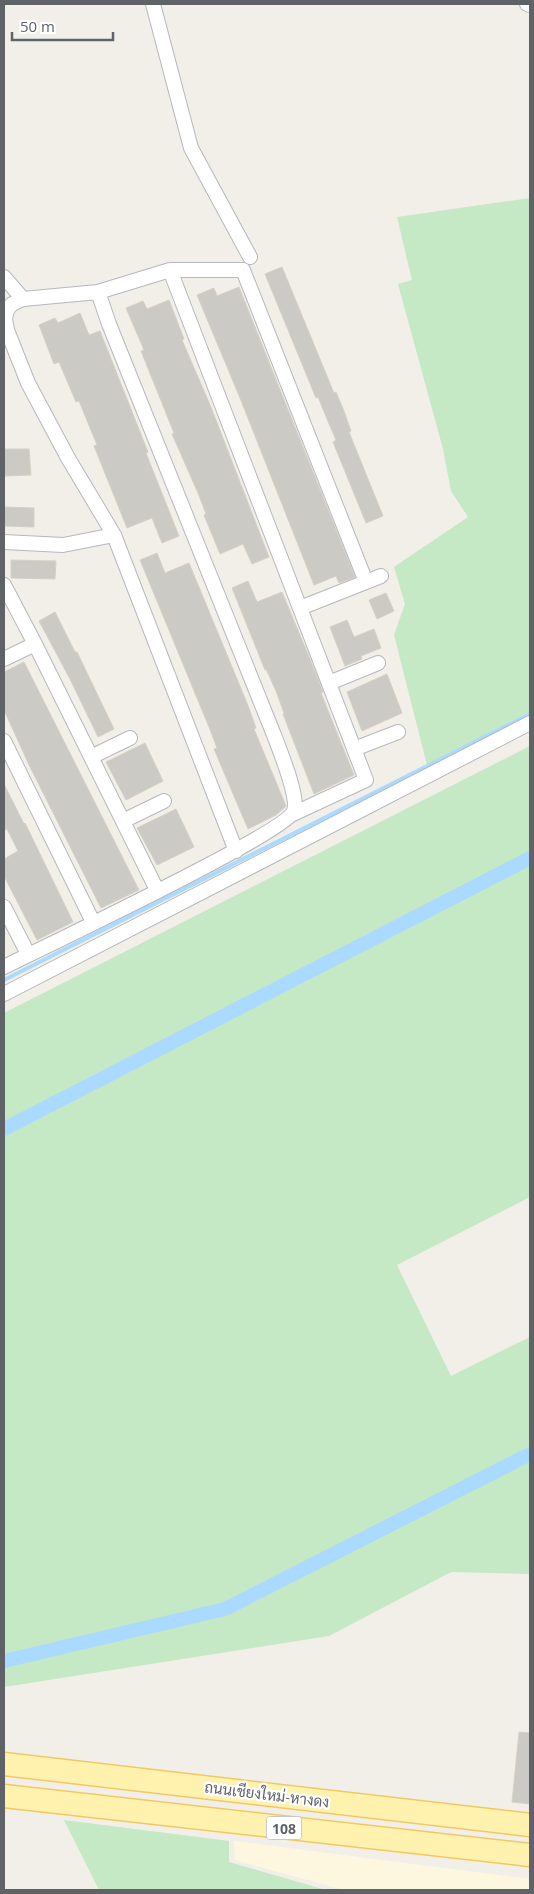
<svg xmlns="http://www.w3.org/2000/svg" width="534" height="1894" font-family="'Open Sans',Sarabun,sans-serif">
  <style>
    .commercial { fill: #fef7e0 }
    .green { fill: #c5e8c5 }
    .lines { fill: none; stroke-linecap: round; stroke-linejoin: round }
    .stream { stroke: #aadaff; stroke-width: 4 }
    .canal { stroke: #aadaff; stroke-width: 14 }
    .building { fill: #cccac5; stroke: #d6d1c6 }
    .street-casing { stroke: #b5b8bc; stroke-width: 16 }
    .primary-casing { stroke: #f2c960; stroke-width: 25 }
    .street { stroke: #fff; stroke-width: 14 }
    .primary { stroke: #fff2af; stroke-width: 22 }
    .labels { text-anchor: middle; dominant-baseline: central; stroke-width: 4.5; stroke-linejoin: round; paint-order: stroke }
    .shield { fill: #fff; stroke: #8f9295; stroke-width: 1 }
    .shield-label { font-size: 14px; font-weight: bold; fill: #5f6368 }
    .street-label { font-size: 15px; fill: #5f6368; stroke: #fff }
  </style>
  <rect width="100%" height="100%" fill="#f1efe8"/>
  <path class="commercial" d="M 234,1841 L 530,1879 L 530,1890 L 344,1890 L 235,1860 Z"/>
  <path class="green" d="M 530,198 L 530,712 L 427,765 L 394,635 L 405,604 L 394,567 L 468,517 L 451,491 L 443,449 L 398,284 L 412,280 L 397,217 Z
    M 530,746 L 530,1197 L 397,1265 L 451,1376 L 530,1337 L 530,1574 L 451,1572 L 329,1636 L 4,1687 L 4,1013 Z
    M 64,1820 L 229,1841 L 229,1862 L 326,1890 L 99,1890 Z"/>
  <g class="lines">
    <path class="stream" d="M 4,980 L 530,714"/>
    <path class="canal" d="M 4,1129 L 530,858
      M 4,1661 L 225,1609 L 530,1454"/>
  </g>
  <path class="building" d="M 282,267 L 334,393 L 336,392 L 344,411 L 351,431 L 349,432 L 383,516 L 366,523 L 333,442 L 336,440 L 327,419 L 318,397 L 316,398 L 265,274 Z
    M 239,287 L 355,577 L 339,583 L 336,576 L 314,585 L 240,398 L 197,295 L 214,288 L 217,296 Z
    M 169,300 L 184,339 L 182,340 L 211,407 L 269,557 L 252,564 L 243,544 L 220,554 L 204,515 L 206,514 L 198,493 L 172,434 L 174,433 L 141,351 L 144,350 L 126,308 L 143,301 L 147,309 Z
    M 80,313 L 89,335 L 100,331 L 148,452 L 146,453 L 179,536 L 162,543 L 152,518 L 127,528 L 94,446 L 97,445 L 79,401 L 76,402 L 59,362 L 54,364 L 39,325 L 55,318 L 58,323 Z
    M 4,449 L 29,449 L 31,475 L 4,476 Z
    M 4,507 L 34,508 L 34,527 L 4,526 Z
    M 157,553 L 165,573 L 189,563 L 249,708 L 256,728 L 254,729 L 286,806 L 276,815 L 248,829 L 214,749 L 217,748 L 209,727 L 140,560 Z
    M 11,560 L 56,561 L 55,579 L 11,578 Z
    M 248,581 L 257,602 L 282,592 L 312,664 L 323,692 L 321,693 L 354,775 L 314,794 L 283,714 L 284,713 L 276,691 L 266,669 L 265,670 L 232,588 Z
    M 386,593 L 394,611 L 377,619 L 369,600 Z
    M 55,612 L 75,652 L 77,652 L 114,729 L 98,737 L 70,679 L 39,621 Z
    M 347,620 L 354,637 L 374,629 L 381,648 L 361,656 L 362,659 L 345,666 L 330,627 Z
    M 24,662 L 139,890 L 101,908 L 29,765 L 4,710 L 4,672 Z
    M 387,674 L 402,713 L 362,731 L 347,692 Z
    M 145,743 L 163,781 L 126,800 L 106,762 Z
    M 4,784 L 24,824 L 25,823 L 73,922 L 37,940 L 4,876 L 4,859 L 18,851 L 7,829 L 4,830 Z
    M 176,809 L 194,847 L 157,865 L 137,828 Z
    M 519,1732 L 530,1733 L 530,1804 L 512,1802 Z"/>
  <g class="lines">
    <defs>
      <path id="street" d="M 153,4 L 191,148 L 250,257
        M 527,4 L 530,5
        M 170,270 L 243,270 L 366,582
        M 4,277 L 23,299
        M 98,292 L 170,270 L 366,780 L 293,814
        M 4,542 L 63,545 L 114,535
        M 4,585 L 35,644 L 157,890
        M 300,608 L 381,576
        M 4,659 L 35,644
        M 329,683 L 378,663
        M 4,741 L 93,922
        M 354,749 L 398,732
        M 91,757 L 130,738
        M 123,821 L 164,801
        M 4,907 L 28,954
        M 4,967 C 42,948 285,833 294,811 C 299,797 280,751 274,735 L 109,324 L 98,292 L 23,299 L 12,304 L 7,310 L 5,319 L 7,330 L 28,383 L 68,458 L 114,535 L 236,851
        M 4,994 L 530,723"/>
      <path id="primary" d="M 4,1764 L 530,1825
        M 4,1796 L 530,1855"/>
    </defs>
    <use href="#street" class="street-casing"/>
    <use href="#primary" class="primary-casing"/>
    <use href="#street" class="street"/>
    <use href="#primary" class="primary"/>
  </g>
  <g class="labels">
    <rect class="shield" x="266.5" y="1816.5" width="35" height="23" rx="4"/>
    <g class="shield-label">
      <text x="284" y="1828">108</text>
    </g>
    <g class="street-label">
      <text transform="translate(267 1794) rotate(7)">ถนนเชียงใหม่-หางดง</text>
    </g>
  </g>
  <rect width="534" height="1894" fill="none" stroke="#5f6368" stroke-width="10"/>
  <path d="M12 32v8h101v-8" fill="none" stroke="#5f6368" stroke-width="2.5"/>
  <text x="20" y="32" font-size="15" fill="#5f6368" stroke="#ffffff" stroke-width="4" paint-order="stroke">50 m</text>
</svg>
